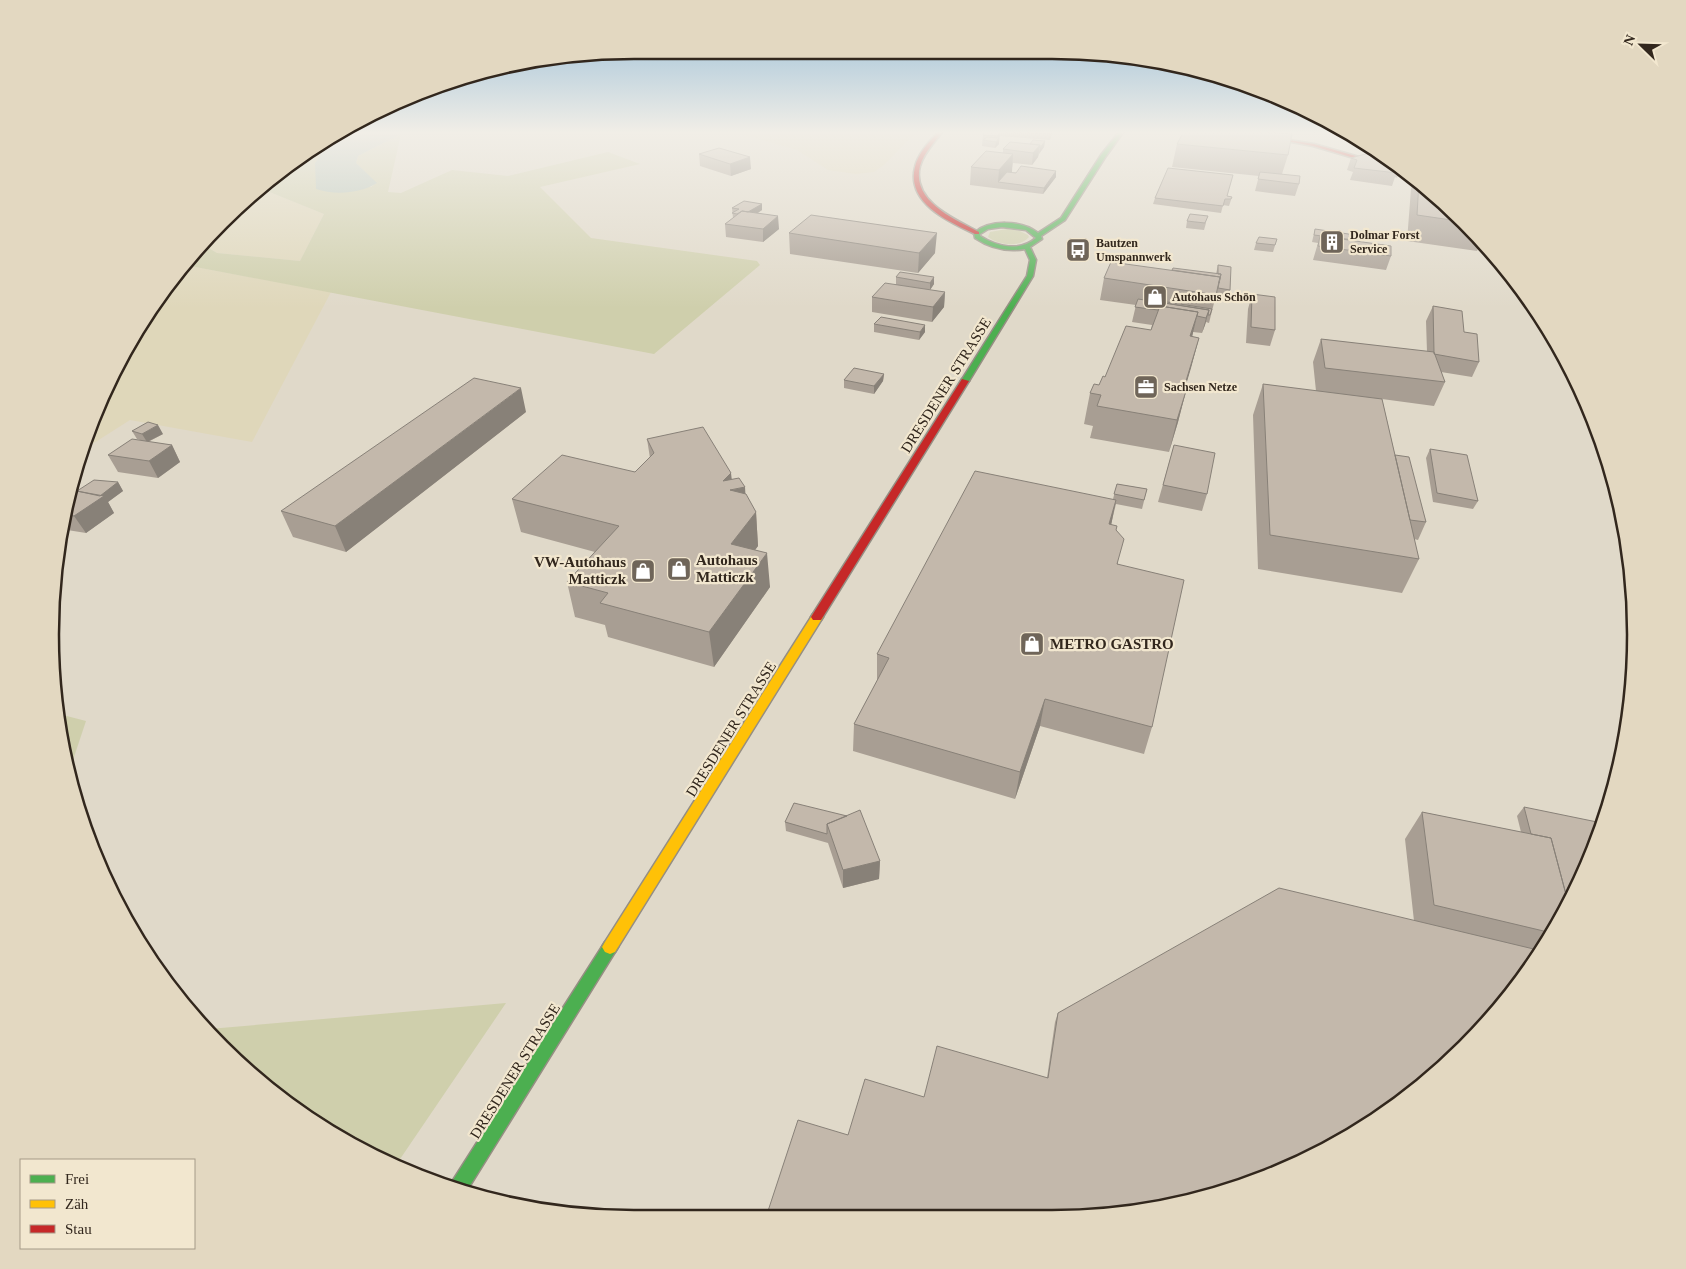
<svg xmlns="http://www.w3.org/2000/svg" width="1686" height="1269" font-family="Georgia,serif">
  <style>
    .farmland { fill: #dfd7ba }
    .green { fill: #cfcfac }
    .water { fill: #b5c5ba }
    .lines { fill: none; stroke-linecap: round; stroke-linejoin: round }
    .fast-casing { stroke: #958e83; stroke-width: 3 }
    .slow-casing { stroke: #958e83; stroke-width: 3 }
    .jam-casing { stroke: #958e83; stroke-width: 3 }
    .fast { fill: #4caf50; fill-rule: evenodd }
    .slow { fill: #ffc107; fill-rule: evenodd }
    .jam { fill: #c62828; fill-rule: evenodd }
    .wall { fill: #a89e93 }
    .shaded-wall { fill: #888178 }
    .building { fill: #c3b8ab; stroke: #888178 }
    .labels { text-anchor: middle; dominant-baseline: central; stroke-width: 4.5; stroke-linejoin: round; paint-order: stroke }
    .far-poi-label { font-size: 12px; font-weight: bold; fill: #32271d; stroke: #f2e7cf; text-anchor: start }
    .street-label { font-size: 15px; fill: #32271d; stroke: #f2e7cf }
    .poi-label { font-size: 15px; font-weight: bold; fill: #32271d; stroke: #f2e7cf; text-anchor: start }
    .rim { fill: none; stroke: #32271d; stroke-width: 2.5 }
  </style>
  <rect width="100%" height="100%" fill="#e0d9c9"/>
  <path class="farmland" d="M 731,131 L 917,131 L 884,165 L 874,172 L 856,174 L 828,170 L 797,150 Z
    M 267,186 L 267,191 L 324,214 L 300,261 L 217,253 L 202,244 L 221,221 Z
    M 185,265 L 331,292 L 252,442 L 130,420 L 86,448 L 110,376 L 149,310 Z"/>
  <path class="green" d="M 401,134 L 388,192 L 401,193 L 452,170 L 508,176 L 608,152 L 640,164 L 540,187 L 591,238 L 757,261 L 760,265 L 654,354 L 185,265 L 202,244 L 217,253 L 300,261 L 324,214 L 267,191 L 267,186 L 313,150 L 371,187 L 376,183 L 356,163 L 358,156 Z
    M 1007,229 L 1020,231 L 1028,235 L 1029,237 C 1020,248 998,245 988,237 L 990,232 Z
    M 59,714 L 86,721 L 70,769 Z
    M 506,1003 L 396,1165 L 342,1141 L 249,1074 L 209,1029 Z"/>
  <path class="water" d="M 360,131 L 416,131 L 401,134 L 358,156 L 356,163 L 377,183 C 360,194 334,195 316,189 L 315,163 L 320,156 L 313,150 C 327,140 343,134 360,131 Z"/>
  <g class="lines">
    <defs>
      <path id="fast" d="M 1120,131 L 1124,131 L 1106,156 L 1065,220 L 1041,236 L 1042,239 L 1030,247 L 1036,260 L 1033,276 L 969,381 L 962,383 L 961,381 L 1027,276 L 1030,260 L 1025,249 C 1007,252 990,248 975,238 L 974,233 C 989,219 1022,220 1038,233 L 1061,218 L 1101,155 ZM 1002,227 L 1026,230 L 1036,238 C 1020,252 997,247 980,236 L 980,234 L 988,229 Z
        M 610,940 L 615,942 L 618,947 L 615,952 L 466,1192 L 448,1188 L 605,942 Z"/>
      <path id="slow" d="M 817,613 L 823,617 L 615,952 L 610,954 L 605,952 L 602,947 L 605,942 L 813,614 Z"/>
      <path id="jam" d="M 939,131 L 943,131 C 935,142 924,152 920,166 C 911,201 954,219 979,232 L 979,234 L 975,234 C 949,222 906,203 915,167 C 918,153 930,141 939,131 Z
        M 1233,131 L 1314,144 L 1408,171 L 1412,175 L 1313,146 Z
        M 962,379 L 969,381 L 821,620 L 813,620 L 811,617 Z"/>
    </defs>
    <use href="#fast" class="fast-casing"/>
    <use href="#slow" class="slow-casing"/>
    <use href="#jam" class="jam-casing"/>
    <use href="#fast" class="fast"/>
    <use href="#slow" class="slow"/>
    <use href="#jam" class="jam"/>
  </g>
  <path class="wall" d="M 985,131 L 1053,131 L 1050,140 L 1000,136 L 999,144 L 995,148 L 982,146 L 983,135 Z
    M 1290,131 L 1316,131 L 1315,133 Z
    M 1045,141 L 1044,147 L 1039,154 L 1038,157 L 1032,165 L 1013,163 L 1011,172 L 1056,177 L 1043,194 L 970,185 L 971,167 L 1003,153 L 1003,149 Z
    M 1177,144 L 1288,155 L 1282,174 L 1299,184 L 1295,196 L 1255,191 L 1259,176 L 1172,167 Z
    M 699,154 L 751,169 L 731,176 L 700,166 Z
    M 1351,158 L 1387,158 L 1401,167 L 1397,178 L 1395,177 L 1392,186 L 1350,180 L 1353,172 L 1347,170 Z
    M 1415,178 L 1465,221 L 1481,241 L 1477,251 L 1407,241 L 1411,189 Z
    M 1227,196 L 1232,197 L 1229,206 L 1223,205 L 1221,213 L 1153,204 L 1155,198 Z
    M 762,204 L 762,210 L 758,213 L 779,229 L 763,242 L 726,237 L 725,224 L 733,218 L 732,208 Z
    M 1187,221 L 1206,223 L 1204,230 L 1186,228 Z
    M 1315,229 L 1354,241 L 1391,256 L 1386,270 L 1313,260 L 1318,243 L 1312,242 Z
    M 789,233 L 935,253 L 918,273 L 790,254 Z
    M 1277,239 L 1273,252 L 1254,250 L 1256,243 Z
    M 1218,265 L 1230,290 L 1228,297 L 1216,296 L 1216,295 L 1209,323 L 1206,322 L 1202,333 L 1193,332 L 1192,337 L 1199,338 L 1184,391 L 1186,391 L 1178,422 L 1169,452 L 1090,438 L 1093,426 L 1084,424 L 1090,393 L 1099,385 L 1105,377 L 1151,330 L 1152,325 L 1132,322 L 1136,305 L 1100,300 L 1104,278 L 1172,270 L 1216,274 Z
    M 896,277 L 934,277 L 934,284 L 930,290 L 945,292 L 944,307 L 932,322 L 872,312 L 872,297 L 896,284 Z
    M 1252,294 L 1275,330 L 1270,346 L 1246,343 L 1248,309 Z
    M 1433,306 L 1464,332 L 1479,362 L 1472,377 L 1441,372 L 1445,382 L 1434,406 L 1382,399 L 1395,455 L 1426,522 L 1418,540 L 1414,539 L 1419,559 L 1402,593 L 1258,569 L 1253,415 L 1263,384 L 1316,391 L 1313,362 L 1321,339 L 1427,352 L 1426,321 Z
    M 874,324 L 925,332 L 919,340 L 874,332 Z
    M 884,374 L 883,381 L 874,394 L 844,388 L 844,380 Z
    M 526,412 L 346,552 L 293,537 L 281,511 Z
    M 132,431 L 163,434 L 148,442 L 172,445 L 180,462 L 158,478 L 118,472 L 108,455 L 143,441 L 137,439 Z
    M 647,439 L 732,479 L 745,487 L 745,494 L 756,512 L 758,546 L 755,550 L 770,587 L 714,667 L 608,637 L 605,625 L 575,617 L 567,582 L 595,552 L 521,532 L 512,499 L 635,472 L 650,458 Z
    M 1174,445 L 1207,494 L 1202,511 L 1158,502 Z
    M 1430,449 L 1478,501 L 1473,509 L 1433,502 L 1426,458 Z
    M 118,482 L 123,491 L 108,502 L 114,513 L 86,533 L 61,529 L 61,520 L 71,490 L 77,491 Z
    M 1117,484 L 1147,489 L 1142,509 L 1116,504 L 1111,524 L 1116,530 L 1118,565 L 1152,727 L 1144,754 L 1040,726 L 1015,799 L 853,751 L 854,724 L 877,681 L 877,654 L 1113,499 Z
    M 794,803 L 880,861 L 879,879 L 843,888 L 828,843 L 786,831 L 785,822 Z
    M 1524,807 L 1592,858 L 1538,959 L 848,1135 L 924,1097 L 1047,1078 L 1055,1022 L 1058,1013 L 1414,921 L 1405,839 L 1422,812 L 1521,832 L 1517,816 Z"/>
  <path class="shaded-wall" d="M 1000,131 L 1000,136 L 998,139 L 999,138 L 999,144 L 995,148 L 996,142 L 997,140 L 998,136 Z
    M 1045,141 L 1044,147 L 1039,154 L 1040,148 Z
    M 1040,145 L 1038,157 L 1032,165 L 1033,153 Z
    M 1013,154 L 1012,172 L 998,182 L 999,170 Z
    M 750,157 L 751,169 L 731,176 L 730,164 Z
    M 1056,171 L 1056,177 L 1043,194 L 1044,188 Z
    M 762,204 L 762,210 L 743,222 L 743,215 Z
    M 778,216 L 779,229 L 763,242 L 763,229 Z
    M 937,233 L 935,253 L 918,273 L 919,253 Z
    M 934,277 L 934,284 L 930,290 L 930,283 Z
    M 945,292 L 944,307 L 932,322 L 933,307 Z
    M 1209,310 L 1205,325 L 1202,333 L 1206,318 Z
    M 1198,312 L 1191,341 L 1190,336 Z
    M 925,325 L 925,332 L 919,340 L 920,332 Z
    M 1199,338 L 1191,368 L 1175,422 L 1183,391 Z
    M 884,374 L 883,381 L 874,394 L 874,386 Z
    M 521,388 L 526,412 L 346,552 L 335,526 Z
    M 1186,391 L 1178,422 L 1169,452 L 1177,420 Z
    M 158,425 L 163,434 L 147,442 L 142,434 Z
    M 172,445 L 180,462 L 158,478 L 149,461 Z
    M 731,473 L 733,490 L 745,487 L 747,520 L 723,481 Z
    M 118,482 L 123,491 L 108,502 L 114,513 L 86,533 L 74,516 L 92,501 Z
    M 1116,500 L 1111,526 L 1109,524 Z
    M 756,512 L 758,546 L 734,578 L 731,544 Z
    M 767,553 L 770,587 L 714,667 L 709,632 Z
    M 1045,699 L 1040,726 L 1015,799 L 1020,772 Z
    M 880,861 L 879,879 L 843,888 L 843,870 Z"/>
  <path class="building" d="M 985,131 L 1000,131 L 998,136 L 983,135 Z
    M 1000,131 L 1052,131 L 1051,134 Z
    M 1184,131 L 1248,131 L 1292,134 L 1288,155 L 1177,144 Z
    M 987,137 L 999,138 L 996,142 L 983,140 Z
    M 1033,140 L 1045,141 L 1040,148 L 1040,145 L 1030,144 Z
    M 1010,142 L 1040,145 L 1033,153 L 1003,149 Z
    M 719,148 L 750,157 L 730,164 L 699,154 Z
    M 986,151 L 1013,154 L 999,170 L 971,167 Z
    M 1369,153 L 1387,158 L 1399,166 L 1397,173 L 1354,168 L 1357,160 L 1351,158 Z
    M 1021,166 L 1056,171 L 1044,188 L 998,182 L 1007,172 L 1016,173 Z
    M 1168,168 L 1233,175 L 1227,196 L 1232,197 L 1231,199 L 1225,199 L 1223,206 L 1155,198 Z
    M 1260,172 L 1300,176 L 1299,184 L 1258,179 Z
    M 1419,181 L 1465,221 L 1465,222 L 1417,215 Z
    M 744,201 L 762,204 L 748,212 L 742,211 L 737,214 L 732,213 L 739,209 L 732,208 Z
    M 742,211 L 778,216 L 763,229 L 725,224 Z
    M 1190,214 L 1208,216 L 1205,223 L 1187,221 Z
    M 811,215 L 937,233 L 919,253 L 789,233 Z
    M 1315,229 L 1355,235 L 1354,240 L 1314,235 Z
    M 1320,236 L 1391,246 L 1391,256 L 1318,246 Z
    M 1259,237 L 1277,239 L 1275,245 L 1256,243 Z
    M 1111,262 L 1220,277 L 1216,295 L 1104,278 Z
    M 1218,265 L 1231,267 L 1230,290 L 1218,288 L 1221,274 L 1218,274 Z
    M 1173,268 L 1221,274 L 1219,283 L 1220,277 L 1172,270 Z
    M 900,272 L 934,277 L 930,283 L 896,277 Z
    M 885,283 L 945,292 L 933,307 L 872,297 Z
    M 1252,294 L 1275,297 L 1275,330 L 1251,327 Z
    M 1138,299 L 1209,310 L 1206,318 L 1197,316 L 1198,312 L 1160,306 L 1158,310 L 1135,307 Z
    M 1147,299 L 1212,309 L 1210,315 L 1208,315 L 1209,310 L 1147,300 Z
    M 1160,306 L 1198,312 L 1190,336 L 1199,338 L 1183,391 L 1186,391 L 1177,420 L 1097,406 L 1101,395 L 1090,393 L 1094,384 L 1099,385 L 1103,376 L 1105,377 L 1126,326 L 1151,330 Z
    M 1433,306 L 1462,311 L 1464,332 L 1477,334 L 1479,362 L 1434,354 L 1434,352 Z
    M 881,317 L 925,325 L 920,332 L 874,324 Z
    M 1321,339 L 1434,352 L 1445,382 L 1325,368 Z
    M 854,368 L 884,374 L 874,386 L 844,380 Z
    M 474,378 L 521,388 L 335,526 L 281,511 Z
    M 1263,384 L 1382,399 L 1419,559 L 1270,535 Z
    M 148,422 L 158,425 L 142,434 L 132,431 Z
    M 703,427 L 731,473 L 723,481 L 739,478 L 745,487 L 730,490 L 746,494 L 756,512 L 731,544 L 767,553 L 709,632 L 600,603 L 608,593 L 567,582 L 619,526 L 512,499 L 562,455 L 635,472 L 654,453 L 647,439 Z
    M 132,439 L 172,445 L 149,461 L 108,455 Z
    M 1174,445 L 1215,453 L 1207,494 L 1163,485 Z
    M 1430,449 L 1467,455 L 1478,501 L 1437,493 Z
    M 1395,455 L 1409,457 L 1426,522 L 1410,520 Z
    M 975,471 L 1116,500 L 1109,524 L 1117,526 L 1116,530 L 1124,539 L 1117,564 L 1184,580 L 1152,727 L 1045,699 L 1020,772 L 854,724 L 889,658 L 877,654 Z
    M 94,480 L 118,482 L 100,496 L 77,491 Z
    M 1117,484 L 1147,489 L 1144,500 L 1114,494 Z
    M 71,490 L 104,496 L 74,516 L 63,514 Z
    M 794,803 L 847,816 L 827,824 L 827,834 L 785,822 Z
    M 1524,807 L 1602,823 L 1592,858 L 1568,902 L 1551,838 L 1531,834 Z
    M 860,810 L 880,861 L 843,870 L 827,824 Z
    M 1422,812 L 1551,838 L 1568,902 L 1552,933 L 1434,905 Z
    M 1279,888 L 1542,951 L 1538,959 L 1465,1048 L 1376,1120 L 1275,1175 L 1128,1214 L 767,1214 L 798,1120 L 848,1135 L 865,1079 L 924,1097 L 937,1046 L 1048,1078 L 1058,1013 Z"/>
  <linearGradient id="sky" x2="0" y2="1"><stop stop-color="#93bbd6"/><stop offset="0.43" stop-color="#f1eee7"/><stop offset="1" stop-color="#f1eee7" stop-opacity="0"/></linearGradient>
  <rect width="1686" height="308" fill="url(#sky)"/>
  <defs>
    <symbol id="building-square" viewBox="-11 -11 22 22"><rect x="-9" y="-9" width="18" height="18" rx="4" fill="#6f6559" stroke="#f2e7cf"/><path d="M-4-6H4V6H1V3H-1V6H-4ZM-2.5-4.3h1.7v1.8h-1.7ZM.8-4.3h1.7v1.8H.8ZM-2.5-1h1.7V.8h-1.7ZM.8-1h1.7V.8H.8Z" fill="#fff"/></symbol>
    <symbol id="bus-square" viewBox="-11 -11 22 22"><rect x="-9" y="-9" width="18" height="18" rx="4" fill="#6f6559" stroke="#f2e7cf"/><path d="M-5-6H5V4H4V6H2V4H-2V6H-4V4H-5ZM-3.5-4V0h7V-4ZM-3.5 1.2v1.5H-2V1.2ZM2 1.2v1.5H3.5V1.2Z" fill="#fff"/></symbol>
    <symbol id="shop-square" viewBox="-11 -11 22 22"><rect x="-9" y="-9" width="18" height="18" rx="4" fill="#6f6559" stroke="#f2e7cf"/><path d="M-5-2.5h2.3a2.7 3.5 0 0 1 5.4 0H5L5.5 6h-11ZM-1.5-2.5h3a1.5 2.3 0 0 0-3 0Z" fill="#fff"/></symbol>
    <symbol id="office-square" viewBox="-11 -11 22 22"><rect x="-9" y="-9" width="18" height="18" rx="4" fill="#6f6559" stroke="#f2e7cf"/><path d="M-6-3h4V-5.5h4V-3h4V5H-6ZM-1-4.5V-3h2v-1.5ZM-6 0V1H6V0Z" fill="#fff"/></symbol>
  </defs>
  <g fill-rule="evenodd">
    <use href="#building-square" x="1318" y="228" width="28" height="28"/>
    <use href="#bus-square" x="1064" y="236" width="28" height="28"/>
    <use href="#shop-square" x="1141" y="283" width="28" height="28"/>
    <use href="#office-square" x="1132" y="373" width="28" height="28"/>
    <use href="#shop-square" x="665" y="555" width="28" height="28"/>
    <use href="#shop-square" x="629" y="557" width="28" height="28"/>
    <use href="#shop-square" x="1018" y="630" width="28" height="28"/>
  </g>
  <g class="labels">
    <g class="far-poi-label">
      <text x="1350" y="235">Dolmar Forst<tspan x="1350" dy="14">Service</tspan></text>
      <text x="1096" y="243">Bautzen<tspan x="1096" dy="14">Umspannwerk</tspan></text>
      <text x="1172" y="297">Autohaus Schön</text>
      <text x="1164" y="387">Sachsen Netze</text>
    </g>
    <g class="street-label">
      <text transform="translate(946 385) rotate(-58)">DRESDENER STRASSE</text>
      <text transform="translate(731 729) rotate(-58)">DRESDENER STRASSE</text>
      <text transform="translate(515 1071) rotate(-58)">DRESDENER STRASSE</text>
    </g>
    <g class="poi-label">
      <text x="696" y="560">Autohaus<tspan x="696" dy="17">Matticzk</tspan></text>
      <text x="626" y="562" text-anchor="end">VW-Autohaus<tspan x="626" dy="17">Matticzk</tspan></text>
      <text x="1050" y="644">METRO GASTRO</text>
    </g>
  </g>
  <path d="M0 0H1686V1269H0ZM634 59H1052A575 575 0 0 1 1627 634V635A575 575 0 0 1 1052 1210H634A575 575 0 0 1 59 635V634A575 575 0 0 1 634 59Z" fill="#e3d8c1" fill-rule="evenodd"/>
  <path class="rim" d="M634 59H1052A575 575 0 0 1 1627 634V635A575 575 0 0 1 1052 1210H634A575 575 0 0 1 59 635V634A575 575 0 0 1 634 59Z"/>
  <rect x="20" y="1159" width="175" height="90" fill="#f2e7cf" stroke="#a59a88"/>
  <rect x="30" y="1175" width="25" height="8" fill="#4caf50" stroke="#a59a88"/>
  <text x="65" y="1184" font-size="15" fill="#32271d">Frei</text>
  <rect x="30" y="1200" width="25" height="8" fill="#ffc107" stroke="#a59a88"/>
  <text x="65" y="1209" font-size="15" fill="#32271d">Zäh</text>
  <rect x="30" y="1225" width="25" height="8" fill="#c62828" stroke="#a59a88"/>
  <text x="65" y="1234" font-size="15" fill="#32271d">Stau</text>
  <g transform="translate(1641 45) rotate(293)" stroke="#f2e7cf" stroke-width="4" paint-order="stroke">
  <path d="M0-4L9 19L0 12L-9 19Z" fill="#32271d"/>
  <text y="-8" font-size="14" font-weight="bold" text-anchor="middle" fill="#32271d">N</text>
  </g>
</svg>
